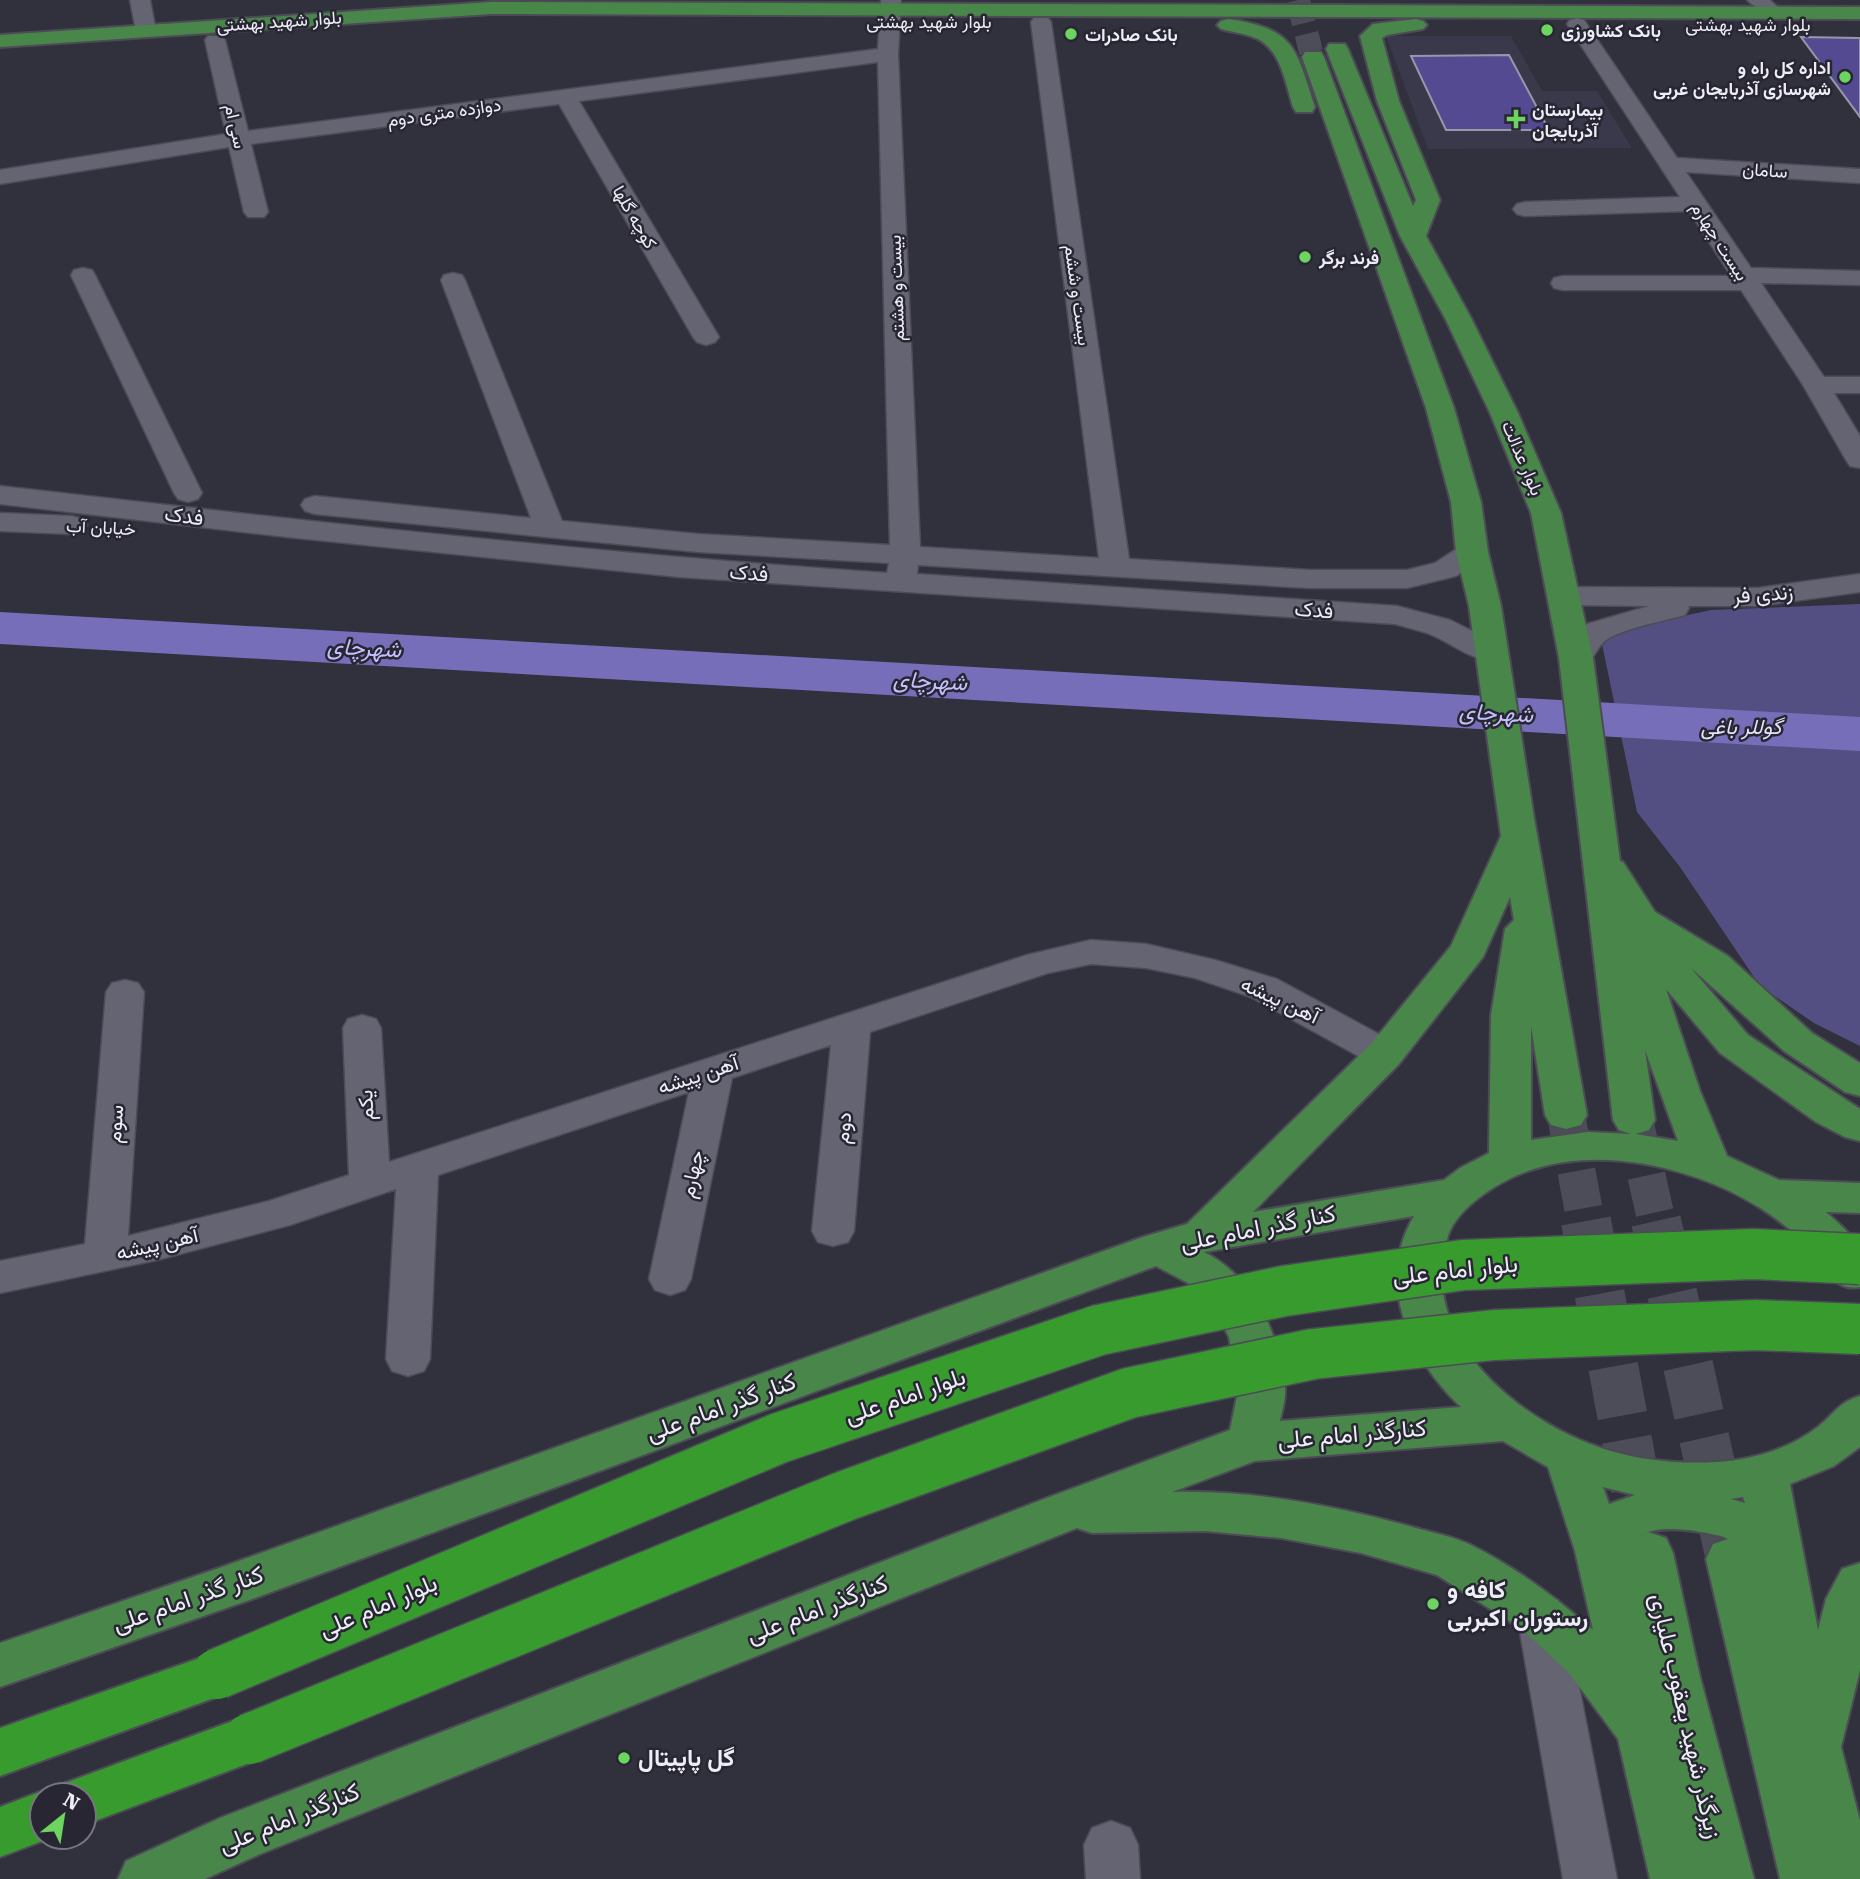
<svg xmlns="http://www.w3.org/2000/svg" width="1860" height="1879" font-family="'Roboto Serif',Vazirmatn,serif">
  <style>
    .built { fill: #3a394c }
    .green { fill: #544f82 }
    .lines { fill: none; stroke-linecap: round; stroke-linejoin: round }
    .river { fill: #776eba; fill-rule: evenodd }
    .building { fill: #544a92; stroke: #9897a7; stroke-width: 2 }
    .major-tunnel-far2 { stroke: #4d4c59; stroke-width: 24; stroke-dasharray: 24 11; stroke-linecap: butt }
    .major-tunnel-far1 { stroke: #4d4c59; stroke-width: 38; stroke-dasharray: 38 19; stroke-linecap: butt }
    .major-tunnel { stroke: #4d4c59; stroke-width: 50; stroke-dasharray: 50 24; stroke-linecap: butt }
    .minor-casing { stroke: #4c4b56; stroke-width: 3 }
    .major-casing { stroke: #4c4b56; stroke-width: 4 }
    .highway-casing { stroke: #4c4b56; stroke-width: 4 }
    .minor { fill: #656473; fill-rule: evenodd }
    .major { fill: #498649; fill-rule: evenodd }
    .highway { fill: #379c2d; fill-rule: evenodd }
    .highway-bridge-casing { stroke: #4c4b56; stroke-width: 53; stroke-linecap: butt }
    .highway-bridge { stroke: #379c2d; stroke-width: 50 }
    .poi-dot { fill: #6dd361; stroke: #272632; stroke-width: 2.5 }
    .labels { text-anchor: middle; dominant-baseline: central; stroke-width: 5; stroke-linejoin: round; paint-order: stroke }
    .far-street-label { font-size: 18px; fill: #ededf6; stroke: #272632 }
    .far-poi-label { font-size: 18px; font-weight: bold; fill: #ededf6; stroke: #272632; text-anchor: start }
    .street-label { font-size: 21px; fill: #ededf6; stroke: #272632 }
    .park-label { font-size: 21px; font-style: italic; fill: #e3e2f7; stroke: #272632 }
    .water-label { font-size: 23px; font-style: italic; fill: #c4c0fe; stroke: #272632 }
    .near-street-label { font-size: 24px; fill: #ededf6; stroke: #272632 }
    .near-poi-label { font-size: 24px; font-weight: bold; fill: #ededf6; stroke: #272632; text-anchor: start }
  </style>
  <rect width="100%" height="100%" fill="#31303d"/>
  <path class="built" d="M 1386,36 L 1511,36 L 1542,91 L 1597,91 L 1632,148 L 1428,149 Z"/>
  <path class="green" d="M 1860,604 L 1860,1046 L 1814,1023 L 1760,986 L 1680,867 L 1637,812 L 1602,644 L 1619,630 L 1711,610 Z"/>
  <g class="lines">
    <path class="river" d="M 0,612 L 1860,717 L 1860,751 L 0,644 Z"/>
  </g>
  <path class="building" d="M 1801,37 L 1860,38 L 1860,117 Z
    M 1509,55 L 1549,130 L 1446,130 L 1411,56 Z"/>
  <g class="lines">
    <path class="major-tunnel-far2" d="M 1298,0 L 1311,52"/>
    <path class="major-tunnel-far1" d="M 1566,1115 L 1586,1223
      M 1634,1120 L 1657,1223"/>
    <path class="major-tunnel" d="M 1586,1221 L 1639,1505
      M 1656,1221 L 1731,1559"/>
    <defs>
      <path id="minor" d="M 130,0 L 150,0 L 156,31 L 153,35 L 139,35 L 136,31 Z
        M 881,0 L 901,0 L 898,54 L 920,547 L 1099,558 L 1031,22 L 1034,18 L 1048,18 L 1051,22 L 1129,559 L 1309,570 L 1407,570 L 1435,563 L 1461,546 L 1472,543 L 1483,546 L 1487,552 L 1483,558 L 1456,576 L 1407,588 L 1309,588 L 918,565 L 917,574 L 1397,606 L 1450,620 L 1503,646 L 1508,653 L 1503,660 C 1476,666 1452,642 1427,633 C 1417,630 1406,627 1395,624 L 679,577 L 287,537 L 0,504 L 0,486 C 295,520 590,553 887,573 L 889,563 L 698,552 L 315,514 L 305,511 L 301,505 L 305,499 L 315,496 L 531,518 L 441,280 L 444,275 L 453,273 L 462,275 L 465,280 L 562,521 L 698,534 L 890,545 L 878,62 L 579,101 L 719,337 L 715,342 L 706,345 L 697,342 L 693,337 L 559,104 L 251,144 L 268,212 L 264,217 L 248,217 L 244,212 L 229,147 L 0,184 L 0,170 L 226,134 L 205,40 L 208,36 L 222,36 L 225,40 L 248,131 L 878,49 Z
        M 1747,0 L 1770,0 L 1783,12 L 1780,16 L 1766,16 Z
        M 1577,18 L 1584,20 L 1677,158 L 1860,169 L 1860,183 L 1686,172 L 1751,268 L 1860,271 L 1860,285 L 1761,283 L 1824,377 L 1860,377 L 1860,393 L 1834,393 L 1860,436 L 1860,468 L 1850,466 L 1846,460 L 1803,385 L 1741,290 L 1563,290 L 1554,288 L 1551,283 L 1554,278 L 1563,276 L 1731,276 L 1689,211 L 1525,216 L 1517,214 L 1513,209 L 1517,204 L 1525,202 L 1680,197 L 1567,24 L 1570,20 Z
        M 83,268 L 92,270 L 95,275 L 202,493 L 198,499 L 188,502 L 178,499 L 174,493 L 71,275 L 74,270 Z
        M 0,513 L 72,516 L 82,519 L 87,525 L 82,531 L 72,534 L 0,531 Z
        M 1860,574 L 1860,592 L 1758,606 L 1688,606 L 1689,608 L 1685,615 C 1661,622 1633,626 1611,637 C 1590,647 1598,673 1565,665 L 1560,658 L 1587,624 L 1649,606 L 1564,605 L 1553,602 L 1549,596 L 1553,590 L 1564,587 L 1758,588 Z
        M 1091,940 L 1146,944 L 1215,960 L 1277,979 L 1399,1045 L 1404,1054 L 1399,1063 L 1385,1067 L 1371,1063 L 1251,997 L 1195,978 L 1146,968 L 1091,964 L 1048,973 L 870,1032 L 854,1231 L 848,1242 L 833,1246 L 818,1242 L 812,1231 L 831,1045 L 732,1078 L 691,1279 L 685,1290 L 670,1295 L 655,1290 L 649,1279 L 689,1092 L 438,1175 L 430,1359 L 424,1371 L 408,1376 L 392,1371 L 386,1359 L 396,1189 L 290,1225 L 157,1260 L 0,1293 L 0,1261 L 85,1244 L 106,992 L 112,983 L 125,980 L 138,983 L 144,992 L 128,1236 L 269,1201 L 349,1175 L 343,1028 L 348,1019 L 362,1015 L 376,1019 L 381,1028 L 389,1162 L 1027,955 Z
        M 1541,1594 L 1558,1600 L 1565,1615 L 1617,1879 L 1563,1879 L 1517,1615 L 1524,1600 Z
        M 1111,1821 L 1130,1828 L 1138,1845 L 1140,1879 L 1086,1879 L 1084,1845 L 1092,1828 Z"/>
      <path id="major" d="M 491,2 L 1860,7 L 1860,19 L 491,14 L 0,47 L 0,35 Z
        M 1228,19 C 1296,29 1295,47 1315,107 L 1312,112 L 1296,112 L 1293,107 C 1285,82 1281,47 1253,37 C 1243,33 1231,32 1221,29 L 1217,25 L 1221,21 Z
        M 1416,19 L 1423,21 L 1427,25 L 1423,29 L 1387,35 L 1382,38 L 1399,101 L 1440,200 L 1426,236 L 1471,318 L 1518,413 L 1561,513 L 1593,658 L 1620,861 L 1623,862 L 1655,912 L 1728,956 L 1812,1033 L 1860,1063 L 1860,1096 L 1845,1092 L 1784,1051 L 1691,968 L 1748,1035 L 1860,1109 L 1860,1141 L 1845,1137 L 1816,1122 L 1720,1053 L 1666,989 L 1700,1091 L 1727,1156 L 1779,1180 L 1860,1183 L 1860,1213 L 1826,1212 C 1860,1242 1860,1242 1860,1287 C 1854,1288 1846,1288 1840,1284 C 1829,1278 1823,1260 1814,1251 C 1800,1236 1782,1223 1765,1211 C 1701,1169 1603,1144 1528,1171 C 1501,1180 1457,1207 1448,1236 C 1446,1242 1445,1250 1444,1256 C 1426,1349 1532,1429 1611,1451 C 1645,1461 1681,1464 1716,1462 C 1752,1460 1790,1449 1819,1426 C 1835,1413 1839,1402 1860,1396 L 1860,1447 L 1834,1466 L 1790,1484 L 1818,1630 L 1826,1599 L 1842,1569 L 1860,1563 L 1860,1670 L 1841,1747 L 1860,1821 L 1860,1879 L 1780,1879 L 1706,1559 L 1713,1544 L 1728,1539 L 1724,1537 C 1700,1531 1662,1523 1639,1536 L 1648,1532 L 1666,1538 L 1673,1553 L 1700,1677 L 1754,1879 L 1650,1879 L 1618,1739 L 1569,1673 L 1523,1630 L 1437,1575 L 1361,1553 L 1281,1538 L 1205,1531 L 1092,1533 L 1077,1528 L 260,1854 L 205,1879 L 118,1879 L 126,1861 L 220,1818 L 1044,1499 L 1230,1430 L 1238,1391 L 1229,1337 L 1212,1305 L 1188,1283 L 1156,1266 L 255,1598 L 0,1687 L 0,1643 L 222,1567 L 1143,1237 L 1187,1224 L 1371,1044 L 1451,946 L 1501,836 L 1469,606 L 1456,552 L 1451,502 L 1426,408 L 1302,57 L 1305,52 L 1321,52 L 1324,57 L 1454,408 L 1481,502 L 1488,552 L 1501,606 L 1534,818 L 1587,1115 L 1581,1125 L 1566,1129 L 1551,1125 L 1545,1115 L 1531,1026 L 1531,1140 L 1587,1132 L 1631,1134 L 1619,1130 L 1613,1120 L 1559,658 L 1531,513 L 1490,413 L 1445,318 L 1400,236 L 1326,49 L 1329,44 L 1345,44 L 1348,49 L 1413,206 L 1416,200 L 1377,101 L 1360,36 L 1373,24 ZM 1510,897 L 1514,920 L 1505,929 L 1491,1015 L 1489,1153 L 1460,1168 L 1444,1180 L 1253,1212 L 1399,1064 L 1483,957 ZM 1645,1050 L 1678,1141 L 1636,1134 L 1649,1130 L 1655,1120 ZM 1414,1216 C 1375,1281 1409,1359 1461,1407 L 1280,1421 C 1282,1411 1286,1399 1285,1388 C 1280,1335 1254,1277 1204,1252 ZM 1503,1441 L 1548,1467 L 1575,1551 L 1593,1630 C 1557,1598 1515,1567 1471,1545 C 1452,1536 1429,1532 1409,1526 C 1332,1505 1253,1490 1172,1492 L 1255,1461 ZM 1603,1487 L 1635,1495 L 1609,1504 ZM 1743,1497 L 1745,1503 L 1731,1499 Z"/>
      <path id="highway" d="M 217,1652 L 236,1658 L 243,1674 L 236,1690 L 0,1776 L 0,1728 Z
        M 249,1715 L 268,1722 L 276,1739 L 268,1756 L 84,1825 L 84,1795 L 59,1795 L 65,1783 Z
        M 42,1791 L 52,1795 L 42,1795 L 42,1837 L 53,1837 L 0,1857 L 0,1807 Z"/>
    </defs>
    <use href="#minor" class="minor-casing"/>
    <use href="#major" class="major-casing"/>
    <use href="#highway" class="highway-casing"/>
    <use href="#minor" class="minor"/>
    <use href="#major" class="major"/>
    <use href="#highway" class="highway"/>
    <defs>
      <path id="highway-bridge" d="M 217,1674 L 779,1438 L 1099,1330 L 1284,1291 L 1463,1265 L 1753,1254 L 1860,1259
        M 249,1739 L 845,1496 L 1129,1393 L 1313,1354 L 1494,1335 L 1756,1325 L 1860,1329"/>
    </defs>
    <use href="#highway-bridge" class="highway-bridge-casing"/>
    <use href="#highway-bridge" class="highway-bridge"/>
  </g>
  <g class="poi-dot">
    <circle cx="1547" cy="30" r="7"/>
    <circle cx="1071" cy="34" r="7"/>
    <circle cx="1845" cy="77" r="7"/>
    <path d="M1512.5 108.5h7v7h7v7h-7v7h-7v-7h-7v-7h7z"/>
    <circle cx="1305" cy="257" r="7"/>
    <circle cx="1433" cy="1604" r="7"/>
    <circle cx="624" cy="1758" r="7"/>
  </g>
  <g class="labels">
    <g class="far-street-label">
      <text transform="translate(279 21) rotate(-4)">بلوار شهید بهشتی</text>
      <text x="929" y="21">بلوار شهید بهشتی</text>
      <text x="1748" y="24">بلوار شهید بهشتی</text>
      <text transform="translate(444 112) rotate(-8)">دوازده متری دوم</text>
      <text transform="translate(236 126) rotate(77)">سی ام</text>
      <text transform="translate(1765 170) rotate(4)">سامان</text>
      <text transform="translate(635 217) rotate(60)">کوچه گلها</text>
      <text transform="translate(1720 241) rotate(57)">بیست چهارم</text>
      <text transform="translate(896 288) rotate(-92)">بیست و هشتم</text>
      <text transform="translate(1078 295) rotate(82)">بیست و ششم</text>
      <text transform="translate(1523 458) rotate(67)">بلوار عدالت</text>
      <text transform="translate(101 527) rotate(3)">خیابان آب</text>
    </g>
    <g class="far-poi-label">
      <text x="1561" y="30">بانک کشاورزی</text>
      <text x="1085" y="34">بانک صادرات</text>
      <text x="1831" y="67" text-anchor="end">اداره کل راه و<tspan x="1831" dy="21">شهرسازی آذربایجان غربی</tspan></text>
      <text x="1532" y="109">بیمارستان<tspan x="1532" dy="21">آذربایجان</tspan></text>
      <text x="1319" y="257">فرند برگر</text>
    </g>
    <g class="street-label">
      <text transform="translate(184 516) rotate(7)">فدک</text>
      <text transform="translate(749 573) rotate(4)">فدک</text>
      <text transform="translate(1763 594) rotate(-4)">زندی فر</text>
      <text transform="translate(1314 610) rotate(4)">فدک</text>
      <text transform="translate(1280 1000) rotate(25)">آهن پیشه</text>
      <text transform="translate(698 1075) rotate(-18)">آهن پیشه</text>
      <text transform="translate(366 1105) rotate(-93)">یکم</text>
      <text transform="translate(115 1124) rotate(-86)">سوم</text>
      <text transform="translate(843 1128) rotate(-85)">دوم</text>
      <text transform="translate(692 1174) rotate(-78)">چهارم</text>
      <text transform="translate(157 1244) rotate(-13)">آهن پیشه</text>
    </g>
    <g class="park-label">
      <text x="1741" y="727">گوللر باغی</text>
    </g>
    <g class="water-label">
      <text transform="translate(364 648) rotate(3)">شهرچای</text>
      <text transform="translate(930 681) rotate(3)">شهرچای</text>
      <text transform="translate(1496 713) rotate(3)">شهرچای</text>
    </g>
    <g class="near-street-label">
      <text transform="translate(1258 1228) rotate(-11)">کنار گذر امام علی</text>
      <text transform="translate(1455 1270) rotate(-6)">بلوار امام علی</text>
      <text transform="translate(905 1396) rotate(-19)">بلوار امام علی</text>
      <text transform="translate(721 1407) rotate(-20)">کنار گذر امام علی</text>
      <text transform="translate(1352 1434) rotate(-5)">کنارگذر امام علی</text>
      <text transform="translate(188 1599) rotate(-19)">کنار گذر امام علی</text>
      <text transform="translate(378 1606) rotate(-23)">بلوار امام علی</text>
      <text transform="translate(817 1609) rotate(-21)">کنارگذر امام علی</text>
      <text transform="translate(1686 1716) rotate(77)">زیرگذر شهید یعقوب علیاری</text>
      <text transform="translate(289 1818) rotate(-22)">کنارگذر امام علی</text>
    </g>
    <g class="near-poi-label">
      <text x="1447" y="1590">کافه و<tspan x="1447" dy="28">رستوران اکبربی</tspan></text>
      <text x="638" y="1758">گل پاپیتال</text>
    </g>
  </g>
  <g transform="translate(63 1816) rotate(30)"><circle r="33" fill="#272632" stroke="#767680" stroke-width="2"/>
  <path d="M0-5L12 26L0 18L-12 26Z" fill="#6dd361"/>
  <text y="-10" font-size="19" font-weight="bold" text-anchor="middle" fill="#ededf6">N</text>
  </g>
</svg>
